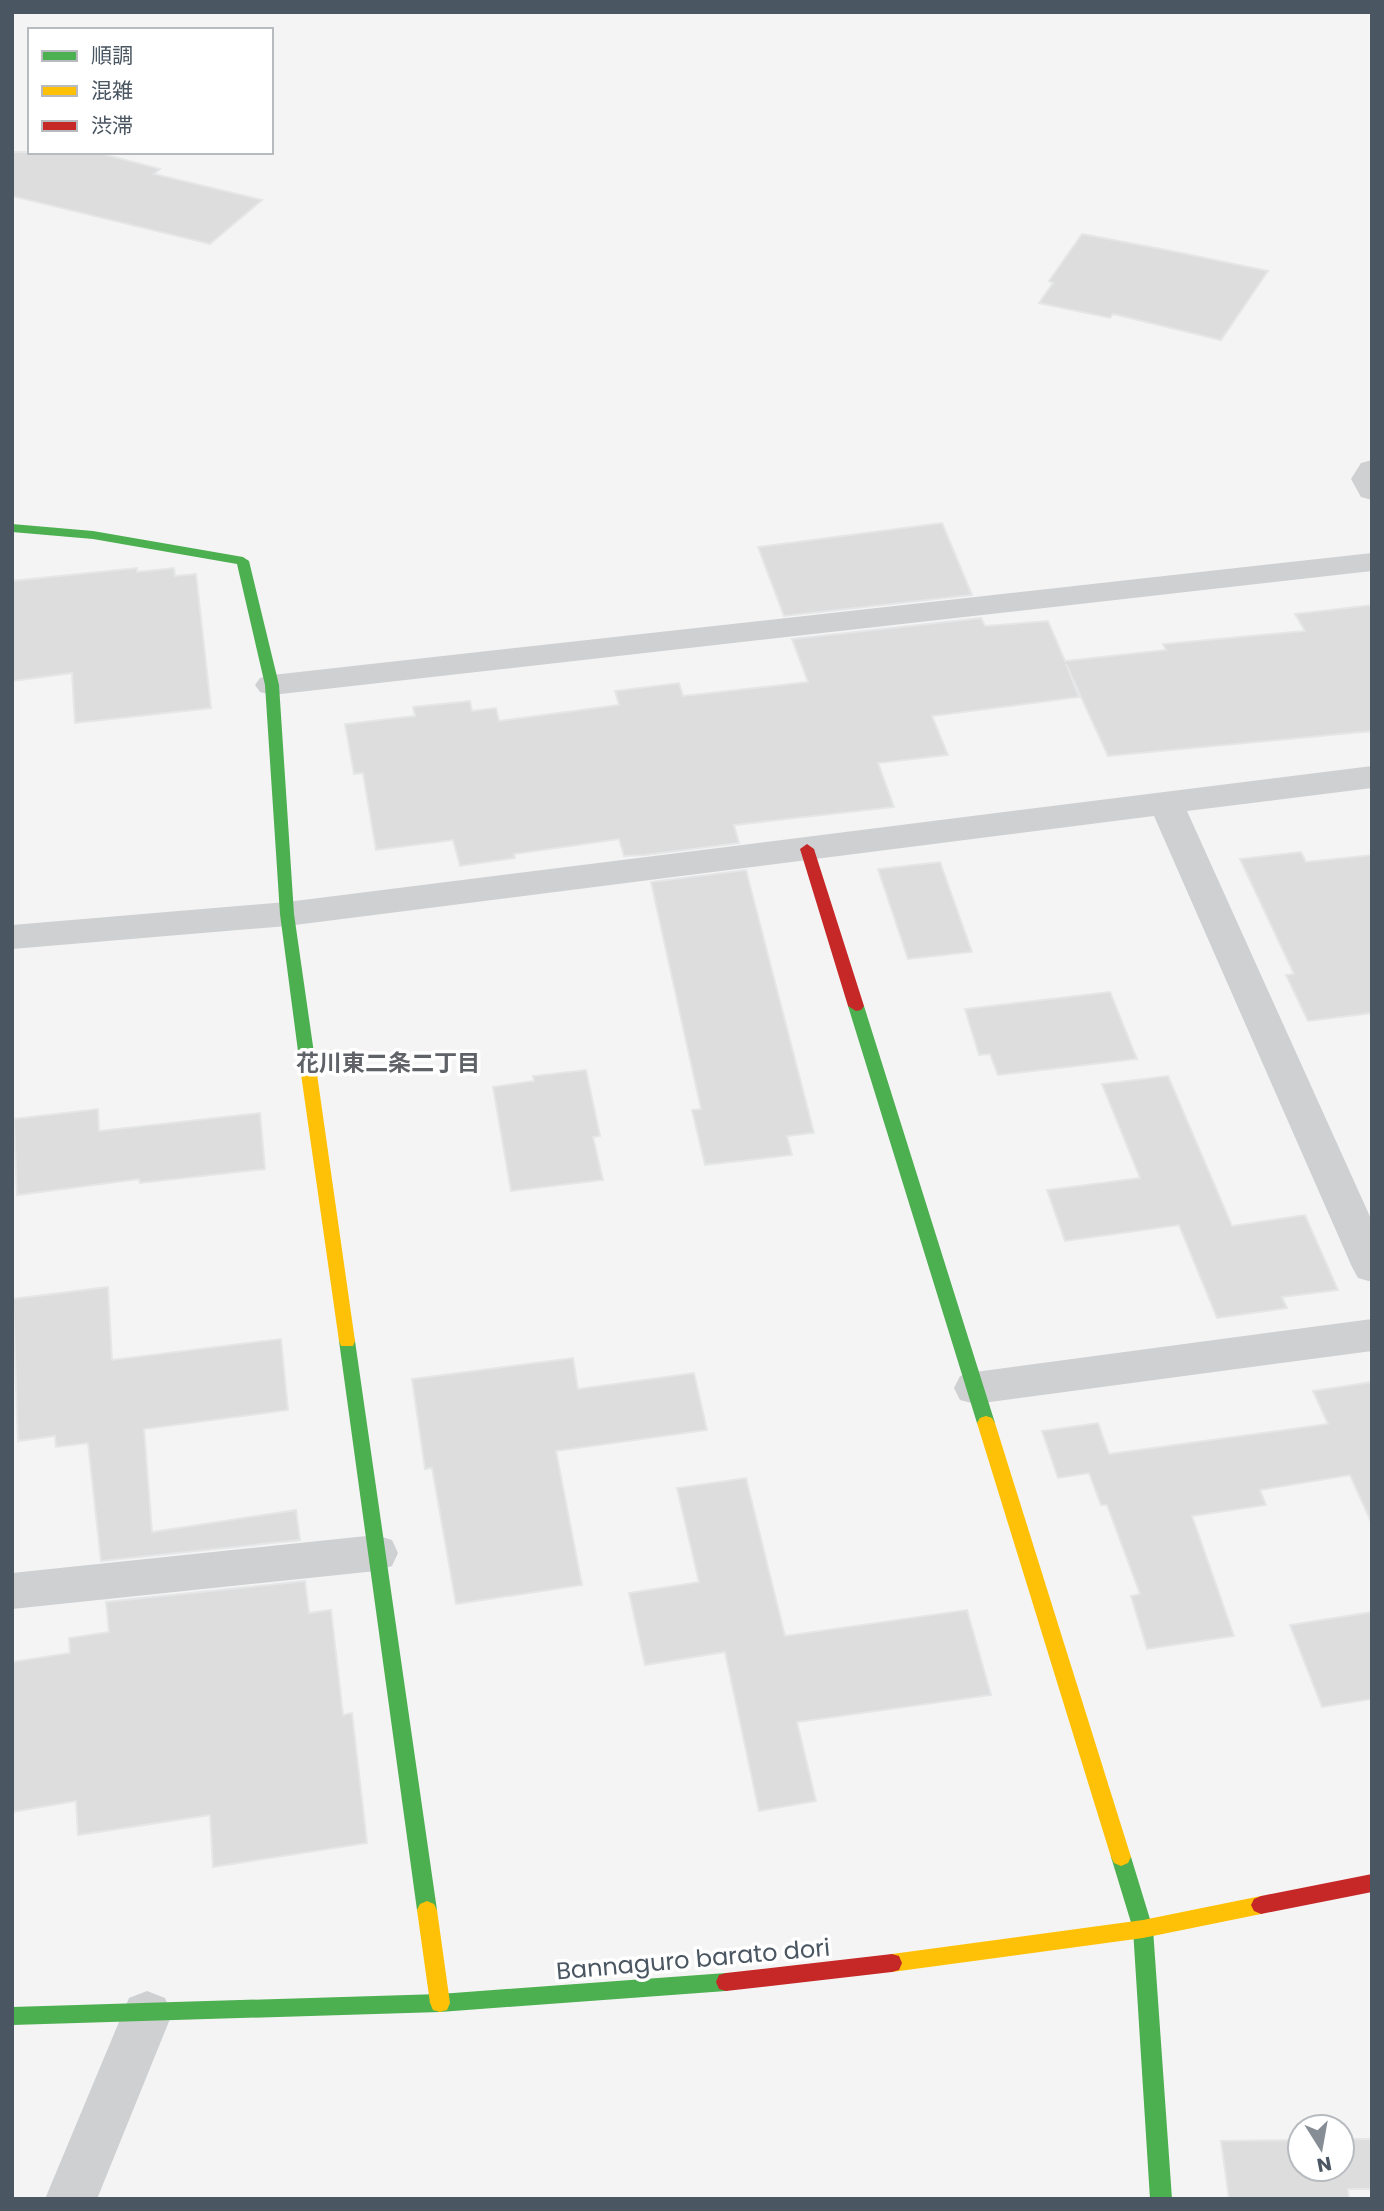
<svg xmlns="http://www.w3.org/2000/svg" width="1384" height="2211" font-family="Poppins,'Noto Sans JP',sans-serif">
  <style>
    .building { fill: #ddddde; stroke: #e5e6e7; stroke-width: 2 }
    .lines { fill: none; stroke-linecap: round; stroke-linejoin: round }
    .street { fill: #ced0d2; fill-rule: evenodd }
    .fast { fill: #4caf50; fill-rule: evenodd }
    .slow { fill: #ffc107; fill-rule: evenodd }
    .jam { fill: #c62828; fill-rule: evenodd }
    .labels { text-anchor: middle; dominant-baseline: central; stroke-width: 7; stroke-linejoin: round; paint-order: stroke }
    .neighbourhood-label { font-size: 23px; font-weight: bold; fill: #5f6368; stroke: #fff }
    .near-street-label { font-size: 24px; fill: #4a5661; stroke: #fff }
  </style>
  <rect width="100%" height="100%" fill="#f4f4f4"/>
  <path class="building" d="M 12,152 L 95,152 L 160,169 L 154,174 L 262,200 L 210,244 L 12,196 Z
    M 1082,234 L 1172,251 L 1268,271 L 1221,340 L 1113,314 L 1110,318 L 1039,303 L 1053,283 L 1049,281 Z
    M 942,523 L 972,595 L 784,616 L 758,547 Z
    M 137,568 L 137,572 L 174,568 L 175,576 L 196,574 L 211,708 L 75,723 L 72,673 L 12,681 L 12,581 Z
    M 1372,605 L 1372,731 L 1108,756 L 1066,664 L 1079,697 L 932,716 L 948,755 L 878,763 L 894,807 L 734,825 L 739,843 L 645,855 L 624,856 L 619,839 L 514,854 L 515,858 L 460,866 L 453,840 L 376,850 L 363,773 L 354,774 L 345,724 L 415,716 L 413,707 L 470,701 L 472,711 L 496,708 L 499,721 L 619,705 L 615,691 L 679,683 L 683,696 L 808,682 L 792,639 L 981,618 L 985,626 L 1048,621 L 1065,661 L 1166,650 L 1163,644 L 1305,631 L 1295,614 Z
    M 1301,852 L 1306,862 L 1372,855 L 1372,1013 L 1308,1021 L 1286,975 L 1294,974 L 1240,859 Z
    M 940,862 L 972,952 L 908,959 L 878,869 Z
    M 746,870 L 814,1133 L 787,1136 L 792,1155 L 705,1165 L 692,1110 L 701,1109 L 651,882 Z
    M 1110,992 L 1137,1059 L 998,1075 L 990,1054 L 979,1055 L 965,1009 Z
    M 586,1070 L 600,1136 L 593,1137 L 603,1180 L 511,1191 L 493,1087 L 534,1081 L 533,1076 Z
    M 1168,1076 L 1232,1226 L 1305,1215 L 1338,1290 L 1282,1297 L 1287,1308 L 1217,1318 L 1179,1225 L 1065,1241 L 1047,1190 L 1140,1178 L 1102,1084 Z
    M 98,1109 L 99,1131 L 260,1113 L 265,1169 L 140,1183 L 139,1179 L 17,1195 L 14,1119 Z
    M 108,1287 L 112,1360 L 281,1339 L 288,1410 L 144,1429 L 152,1532 L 296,1510 L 300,1540 L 101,1561 L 88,1443 L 56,1447 L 55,1436 L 18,1441 L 13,1299 Z
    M 573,1358 L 578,1389 L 694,1373 L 707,1430 L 556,1451 L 582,1585 L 456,1604 L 432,1468 L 425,1469 L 412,1379 Z
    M 1372,1382 L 1372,1524 L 1350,1475 L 1260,1490 L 1266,1505 L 1192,1516 L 1234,1636 L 1147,1649 L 1131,1596 L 1140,1594 L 1107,1505 L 1101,1505 L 1089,1473 L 1058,1478 L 1042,1431 L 1098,1423 L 1109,1454 L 1328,1424 L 1313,1391 Z
    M 746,1478 L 785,1636 L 967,1610 L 991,1695 L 797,1722 L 816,1801 L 759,1811 L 725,1652 L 645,1665 L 629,1593 L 699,1582 L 677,1488 Z
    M 305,1581 L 309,1613 L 331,1610 L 343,1715 L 352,1713 L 367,1843 L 213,1867 L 210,1815 L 78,1835 L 76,1801 L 12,1812 L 12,1662 L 70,1653 L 69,1638 L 109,1632 L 106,1602 Z
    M 1372,1612 L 1372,1699 L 1322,1707 L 1290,1625 Z
    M 1342,2139 L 1372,2139 L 1372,2189 L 1348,2189 L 1349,2199 L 1229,2199 L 1221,2141 L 1300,2140 L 1300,2169 L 1342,2169 Z"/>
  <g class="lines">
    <path class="street" d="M 1372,460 L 1372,500 L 1361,497 L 1351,479 L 1361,463 Z
      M 1372,553 L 1372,571 L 272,695 L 260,692 L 255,685 L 260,678 L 272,675 Z
      M 1372,766 L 1372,788 L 1187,811 L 1372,1221 L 1372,1282 L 1358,1278 L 1352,1267 L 1154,816 L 287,926 L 12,949 L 12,925 L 287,902 Z
      M 1372,1319 L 1372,1351 L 975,1404 L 960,1400 L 954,1388 L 960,1376 L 975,1372 Z
      M 376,1535 L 392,1540 L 398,1553 L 392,1566 L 376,1571 L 12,1609 L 12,1573 Z
      M 147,1991 L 165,1998 L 172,2014 L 97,2199 L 45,2199 L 129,1998 Z"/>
    <path class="fast" d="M 12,524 L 93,531 L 243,557 L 249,561 L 279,685 L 294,914 L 317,1074 L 315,1078 L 309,1079 L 301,1074 L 280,914 L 265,685 L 237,564 L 93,539 L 12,532 Z
      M 856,1001 L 864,1006 L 995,1423 L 992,1428 L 986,1430 L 980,1428 L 977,1423 L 848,1006 Z
      M 347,1335 L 353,1336 L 355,1341 L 437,1910 L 434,1916 L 427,1919 L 420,1916 L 417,1910 L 339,1341 L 341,1336 Z
      M 1121,1848 L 1128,1851 L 1131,1857 L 1153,1929 L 1172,2199 L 1150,2199 L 1133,1929 L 1111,1857 L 1114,1851 Z
      M 726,1973 L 733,1975 L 736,1982 L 733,1989 L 726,1991 L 440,2012 L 12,2025 L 12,2007 L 440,1994 Z"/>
    <path class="slow" d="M 309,1069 L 317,1074 L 355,1341 L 353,1346 L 341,1346 L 339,1341 L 301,1074 Z
      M 986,1416 L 992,1418 L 995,1423 L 1131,1857 L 1128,1863 L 1121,1866 L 1114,1863 L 1111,1857 L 977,1423 L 980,1418 Z
      M 1261,1896 L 1268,1899 L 1271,1905 L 1268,1911 L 1261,1914 L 1143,1938 L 892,1972 L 885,1970 L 882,1963 L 885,1956 L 892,1954 L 1143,1920 Z
      M 427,1901 L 434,1904 L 437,1910 L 450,2003 L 447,2010 L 440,2012 L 433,2010 L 430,2003 L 417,1910 L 420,1904 Z"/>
    <path class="jam" d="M 807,844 L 814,849 L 864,1006 L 861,1010 L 856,1011 L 848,1006 L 800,849 Z
      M 1372,1874 L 1372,1892 L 1261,1914 L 1254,1911 L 1251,1905 L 1254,1899 L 1261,1896 Z
      M 892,1954 L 899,1956 L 902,1963 L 899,1970 L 892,1972 L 726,1991 L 719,1989 L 716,1982 L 719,1975 L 726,1973 Z"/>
  </g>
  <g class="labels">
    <g class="neighbourhood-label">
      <text x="388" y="1063">花川東二条二丁目</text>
    </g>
    <g class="near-street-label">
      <text transform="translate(693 1959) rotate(-5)">Bannaguro barato dori</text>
    </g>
  </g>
  <rect width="1384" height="2211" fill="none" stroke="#4a5661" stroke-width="28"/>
  <rect x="28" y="28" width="245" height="126" fill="#ffffff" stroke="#b7bbc0" stroke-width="2"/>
  <rect x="42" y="51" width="35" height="10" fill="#4caf50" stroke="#b7bbc0" stroke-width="2"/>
  <text x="91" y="63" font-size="21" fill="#4a5661">順調</text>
  <rect x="42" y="86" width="35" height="10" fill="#ffc107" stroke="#b7bbc0" stroke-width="2"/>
  <text x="91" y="98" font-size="21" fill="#4a5661">混雑</text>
  <rect x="42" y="121" width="35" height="10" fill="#c62828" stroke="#b7bbc0" stroke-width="2"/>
  <text x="91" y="133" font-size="21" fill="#4a5661">渋滞</text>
  <g transform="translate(1321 2148) rotate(169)"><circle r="33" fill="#ffffff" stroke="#b7bbc0" stroke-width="2"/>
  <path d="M0-5L12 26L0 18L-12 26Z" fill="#868d94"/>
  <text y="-10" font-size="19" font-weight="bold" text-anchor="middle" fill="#4a5661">N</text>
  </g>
</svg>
